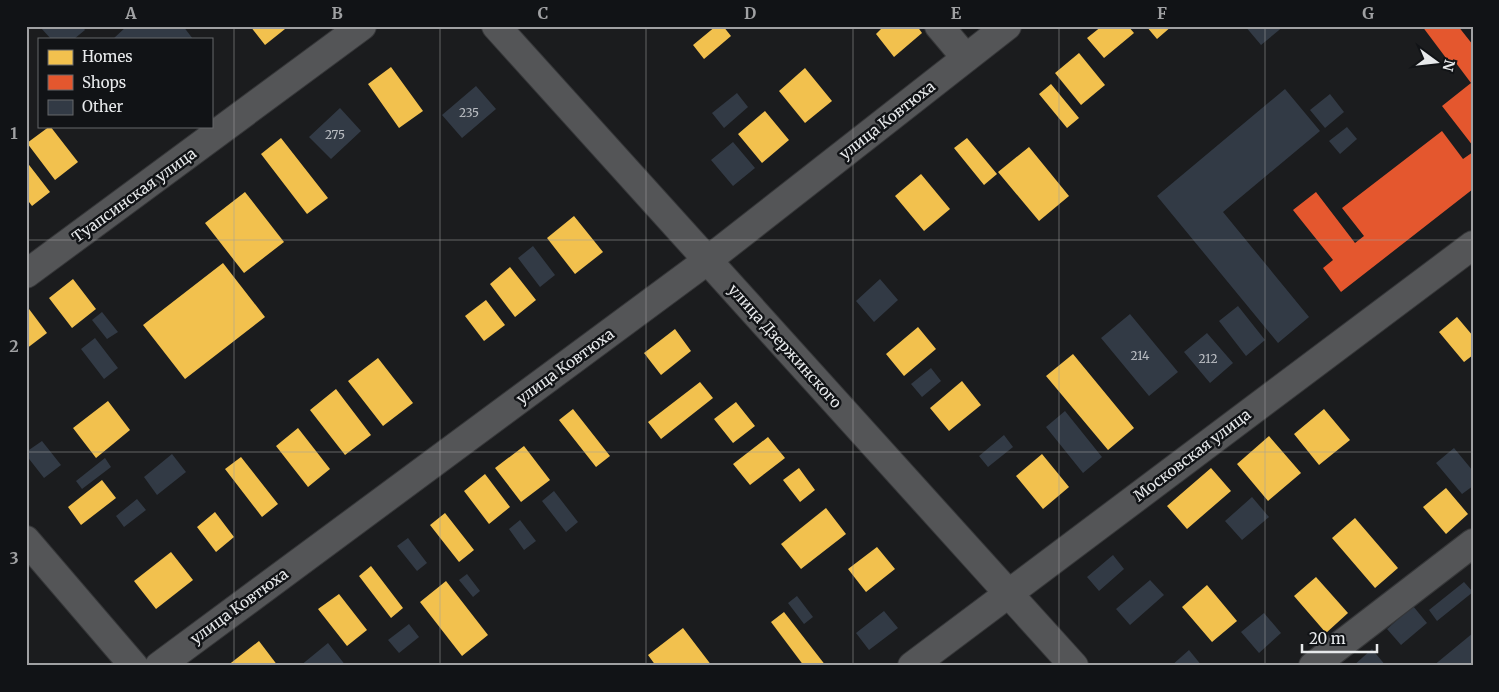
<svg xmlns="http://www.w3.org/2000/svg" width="1499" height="692" font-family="Merriweather,serif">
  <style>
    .homes { fill: #f2c14e }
    .shops { fill: #e4572e }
    .building { fill: #323a45 }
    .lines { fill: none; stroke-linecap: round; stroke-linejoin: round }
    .minor-casing { stroke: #363739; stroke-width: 30 }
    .minor { stroke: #545557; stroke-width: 28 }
    .grid { fill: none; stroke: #a0a1a3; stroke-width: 1; stroke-opacity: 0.55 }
    .labels { text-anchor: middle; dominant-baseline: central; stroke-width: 5; stroke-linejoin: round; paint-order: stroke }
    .number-label { font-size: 12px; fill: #babdc2 }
    .street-label { font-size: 15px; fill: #e7e9eb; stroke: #111316 }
    .neatline { fill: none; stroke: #a0a1a3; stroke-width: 2 }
    .grid-label { font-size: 16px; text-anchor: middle; font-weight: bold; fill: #a0a1a3 }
  </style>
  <rect width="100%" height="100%" fill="#1b1c1e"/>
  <path class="homes" d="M 250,26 L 283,26 L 285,29 L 265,45 Z
    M 716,26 L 723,26 L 731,36 L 704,59 L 693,45 Z
    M 884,26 L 917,26 L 922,33 L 894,57 L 876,34 Z
    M 1102,26 L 1128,26 L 1134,33 L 1104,58 L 1087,38 Z
    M 1146,26 L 1172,26 L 1157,39 Z
    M 1079,53 L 1105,85 L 1081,105 L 1055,73 Z
    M 391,67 L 423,111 L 399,128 L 368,84 Z
    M 805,68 L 832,101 L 805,123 L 779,91 Z
    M 1051,84 L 1079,118 L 1067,128 L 1039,94 Z
    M 765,111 L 789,140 L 762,163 L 738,134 Z
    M 50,126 L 78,162 L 55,180 L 27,143 Z
    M 281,138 L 328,198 L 307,214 L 261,154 Z
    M 967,138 L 997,174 L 984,185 L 954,148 Z
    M 1029,147 L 1069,196 L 1039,221 L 998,172 Z
    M 26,161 L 50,192 L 32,206 L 26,198 Z
    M 921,174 L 950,209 L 924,231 L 895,196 Z
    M 245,192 L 284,242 L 244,273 L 205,223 Z
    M 574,216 L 603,252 L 575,274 L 547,238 Z
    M 223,263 L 265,317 L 185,379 L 143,325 Z
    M 510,267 L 536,300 L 515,317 L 490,284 Z
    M 73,279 L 96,309 L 72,328 L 49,298 Z
    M 486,300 L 505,325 L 484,341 L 465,316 Z
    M 26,305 L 47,333 L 26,349 Z
    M 1457,317 L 1473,336 L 1473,355 L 1464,362 L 1439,332 Z
    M 918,327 L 936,349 L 904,376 L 886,354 Z
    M 675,329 L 691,351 L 661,375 L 644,353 Z
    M 1073,354 L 1134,428 L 1108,450 L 1046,376 Z
    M 378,358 L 413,403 L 383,426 L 348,381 Z
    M 962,381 L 981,405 L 949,431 L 930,408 Z
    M 700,382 L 713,398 L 661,439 L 648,422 Z
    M 336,389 L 371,435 L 345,455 L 310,410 Z
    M 108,401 L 130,430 L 96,458 L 73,428 Z
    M 736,402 L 755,426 L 733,443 L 714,419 Z
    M 573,409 L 610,456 L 596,467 L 559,420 Z
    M 1324,409 L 1350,440 L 1319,465 L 1294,434 Z
    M 298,428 L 330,469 L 308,487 L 276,446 Z
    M 1269,436 L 1301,473 L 1268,501 L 1237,464 Z
    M 768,437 L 785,458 L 750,485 L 733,464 Z
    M 524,446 L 550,480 L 521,502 L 495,468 Z
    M 1042,454 L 1069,487 L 1043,509 L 1016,476 Z
    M 241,457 L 278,504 L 262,517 L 225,469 Z
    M 799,468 L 815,490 L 800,502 L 783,480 Z
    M 1211,468 L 1231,491 L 1187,529 L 1167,506 Z
    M 485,474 L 510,507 L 489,524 L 464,491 Z
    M 102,480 L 116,498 L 81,525 L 68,507 Z
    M 1446,488 L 1468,514 L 1446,534 L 1423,507 Z
    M 826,508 L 846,534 L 801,569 L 781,544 Z
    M 215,512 L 234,537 L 216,552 L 197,527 Z
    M 445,513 L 474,550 L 459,562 L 430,525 Z
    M 1355,518 L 1398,568 L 1375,588 L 1332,538 Z
    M 877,547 L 895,569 L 866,592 L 848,569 Z
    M 171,552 L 193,580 L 156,609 L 134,581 Z
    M 371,566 L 403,608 L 391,618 L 359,576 Z
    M 1316,577 L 1348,613 L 1326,633 L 1294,596 Z
    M 446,581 L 488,635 L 462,656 L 420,602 Z
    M 1207,585 L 1237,621 L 1212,642 L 1182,607 Z
    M 339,594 L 367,630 L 347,646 L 318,609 Z
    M 784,612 L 826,666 L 804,666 L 771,622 Z
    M 683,628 L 712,666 L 656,666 L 648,655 Z
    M 259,641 L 278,666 L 227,666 Z"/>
  <path class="shops" d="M 1422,26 L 1458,26 L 1473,45 L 1473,146 L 1442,106 L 1471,83 L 1456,63 L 1452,66 Z
    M 1442,131 L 1463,159 L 1473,152 L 1473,189 L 1341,292 L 1323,268 L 1333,260 L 1293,210 L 1316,192 L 1355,243 L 1364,236 L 1342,208 Z"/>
  <path class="building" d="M 43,26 L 82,26 L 85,30 L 74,39 L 51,39 L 41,28 Z
    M 127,26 L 183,26 L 193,39 L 113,39 Z
    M 1245,26 L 1284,26 L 1261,45 Z
    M 476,86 L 496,109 L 462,138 L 442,115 Z
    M 1285,89 L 1320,131 L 1223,212 L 1309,317 L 1278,343 L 1157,196 Z
    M 737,93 L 748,107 L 724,128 L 712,113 Z
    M 1330,94 L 1344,112 L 1325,128 L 1310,110 Z
    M 340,108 L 361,131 L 331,159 L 309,137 Z
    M 1347,127 L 1357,139 L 1340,154 L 1329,141 Z
    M 733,142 L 755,168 L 733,186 L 711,160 Z
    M 533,246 L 555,275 L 540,287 L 518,258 Z
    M 880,279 L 898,300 L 874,322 L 856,301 Z
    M 1238,306 L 1265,340 L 1246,356 L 1219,321 Z
    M 102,312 L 118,332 L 107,339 L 92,320 Z
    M 1130,314 L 1178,372 L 1149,396 L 1101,338 Z
    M 1207,333 L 1233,363 L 1210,383 L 1184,352 Z
    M 95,338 L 118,368 L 104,379 L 81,349 Z
    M 931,368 L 941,381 L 922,397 L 911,384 Z
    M 1065,411 L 1102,457 L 1083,473 L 1046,427 Z
    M 1004,435 L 1013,447 L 988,467 L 979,456 Z
    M 42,441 L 61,465 L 44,478 L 26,455 L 26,452 Z
    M 1454,448 L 1473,471 L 1473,486 L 1462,494 L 1436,463 Z
    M 172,454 L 186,472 L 157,495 L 144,477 Z
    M 105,458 L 111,467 L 82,489 L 76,481 Z
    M 554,491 L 578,522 L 566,532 L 542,501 Z
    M 1252,497 L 1269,517 L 1242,540 L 1225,521 Z
    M 137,499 L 146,510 L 124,527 L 116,516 Z
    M 520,520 L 536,541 L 524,550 L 509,529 Z
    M 408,538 L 427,563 L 417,571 L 397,546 Z
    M 1113,555 L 1124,569 L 1099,591 L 1087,577 Z
    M 467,574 L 480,591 L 473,597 L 459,580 Z
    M 1150,580 L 1164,595 L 1130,625 L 1116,609 Z
    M 1464,582 L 1473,592 L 1437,621 L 1429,610 Z
    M 797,596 L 813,617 L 804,624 L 788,603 Z
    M 1413,606 L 1427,623 L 1401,645 L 1387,629 Z
    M 884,611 L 898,628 L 869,650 L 856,633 Z
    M 1264,613 L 1281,633 L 1259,653 L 1241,632 Z
    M 409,624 L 419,637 L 399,653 L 388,640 Z
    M 1473,633 L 1473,666 L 1433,666 Z
    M 328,643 L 346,666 L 300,666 Z
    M 1372,649 L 1386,666 L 1353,666 Z
    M 1189,650 L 1202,666 L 1171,666 Z"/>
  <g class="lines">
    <defs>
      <path id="minor" d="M 496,26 L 1074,666
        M 939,26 L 966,58
        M 26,274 L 362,26
        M 26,540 L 134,666
        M 159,666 L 708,260 L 1007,26
        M 912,666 L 1473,245
        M 1313,666 L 1473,543"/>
    </defs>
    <use href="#minor" class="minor-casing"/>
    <use href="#minor" class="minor"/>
  </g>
  <path class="grid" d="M 234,26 L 234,666M 440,26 L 440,666M 646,26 L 646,666M 853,26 L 853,666M 1059,26 L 1059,666M 1265,26 L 1265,666M 26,240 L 1473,240M 26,452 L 1473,452"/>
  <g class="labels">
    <g class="number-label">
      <text x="469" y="112">235</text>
      <text x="335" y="134">275</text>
      <text x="1140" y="355">214</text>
      <text x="1208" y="358">212</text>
    </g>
    <g class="street-label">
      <text transform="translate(887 120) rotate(-38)">улица Ковтюха</text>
      <text transform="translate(134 195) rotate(-36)">Туапсинская улица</text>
      <text transform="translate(785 346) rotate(48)">улица Дзержинского</text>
      <text transform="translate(565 366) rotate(-36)">улица Ковтюха</text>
      <text transform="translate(1192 455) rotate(-37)">Московская улица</text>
      <text transform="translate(239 606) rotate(-36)">улица Ковтюха</text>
    </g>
  </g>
  <rect width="1499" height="692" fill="none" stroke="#111316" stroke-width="55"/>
  <rect x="38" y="38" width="175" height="90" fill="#111316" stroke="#67696b"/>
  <rect x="48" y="50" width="25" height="15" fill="#f2c14e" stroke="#67696b"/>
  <text x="82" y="62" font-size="15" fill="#e7e9eb">Homes</text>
  <rect x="48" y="75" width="25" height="15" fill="#e4572e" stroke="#67696b"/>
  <text x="82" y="88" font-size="15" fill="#e7e9eb">Shops</text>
  <rect x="48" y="100" width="25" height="15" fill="#323a45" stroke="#67696b"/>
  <text x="82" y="112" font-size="15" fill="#e7e9eb">Other</text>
  <g transform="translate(1436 62) rotate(105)" stroke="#111316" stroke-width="4" paint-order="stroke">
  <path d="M0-4L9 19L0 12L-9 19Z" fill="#e7e9eb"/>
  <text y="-8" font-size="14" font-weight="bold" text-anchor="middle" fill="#e7e9eb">N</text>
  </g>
  <path d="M1302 644v8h75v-8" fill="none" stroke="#e7e9eb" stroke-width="2.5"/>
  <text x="1309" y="644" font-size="15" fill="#e7e9eb" stroke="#111316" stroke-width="4" paint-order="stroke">20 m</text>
  <rect x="28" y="28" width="1444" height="636" class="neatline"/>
  <g class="grid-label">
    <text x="131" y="19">A</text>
    <text x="337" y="19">B</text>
    <text x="543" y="19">C</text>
    <text x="750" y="19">D</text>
    <text x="956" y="19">E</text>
    <text x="1162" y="19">F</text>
    <text x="1368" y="19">G</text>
    <text x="14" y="139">1</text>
    <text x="14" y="352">2</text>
    <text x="14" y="564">3</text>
  </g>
</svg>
